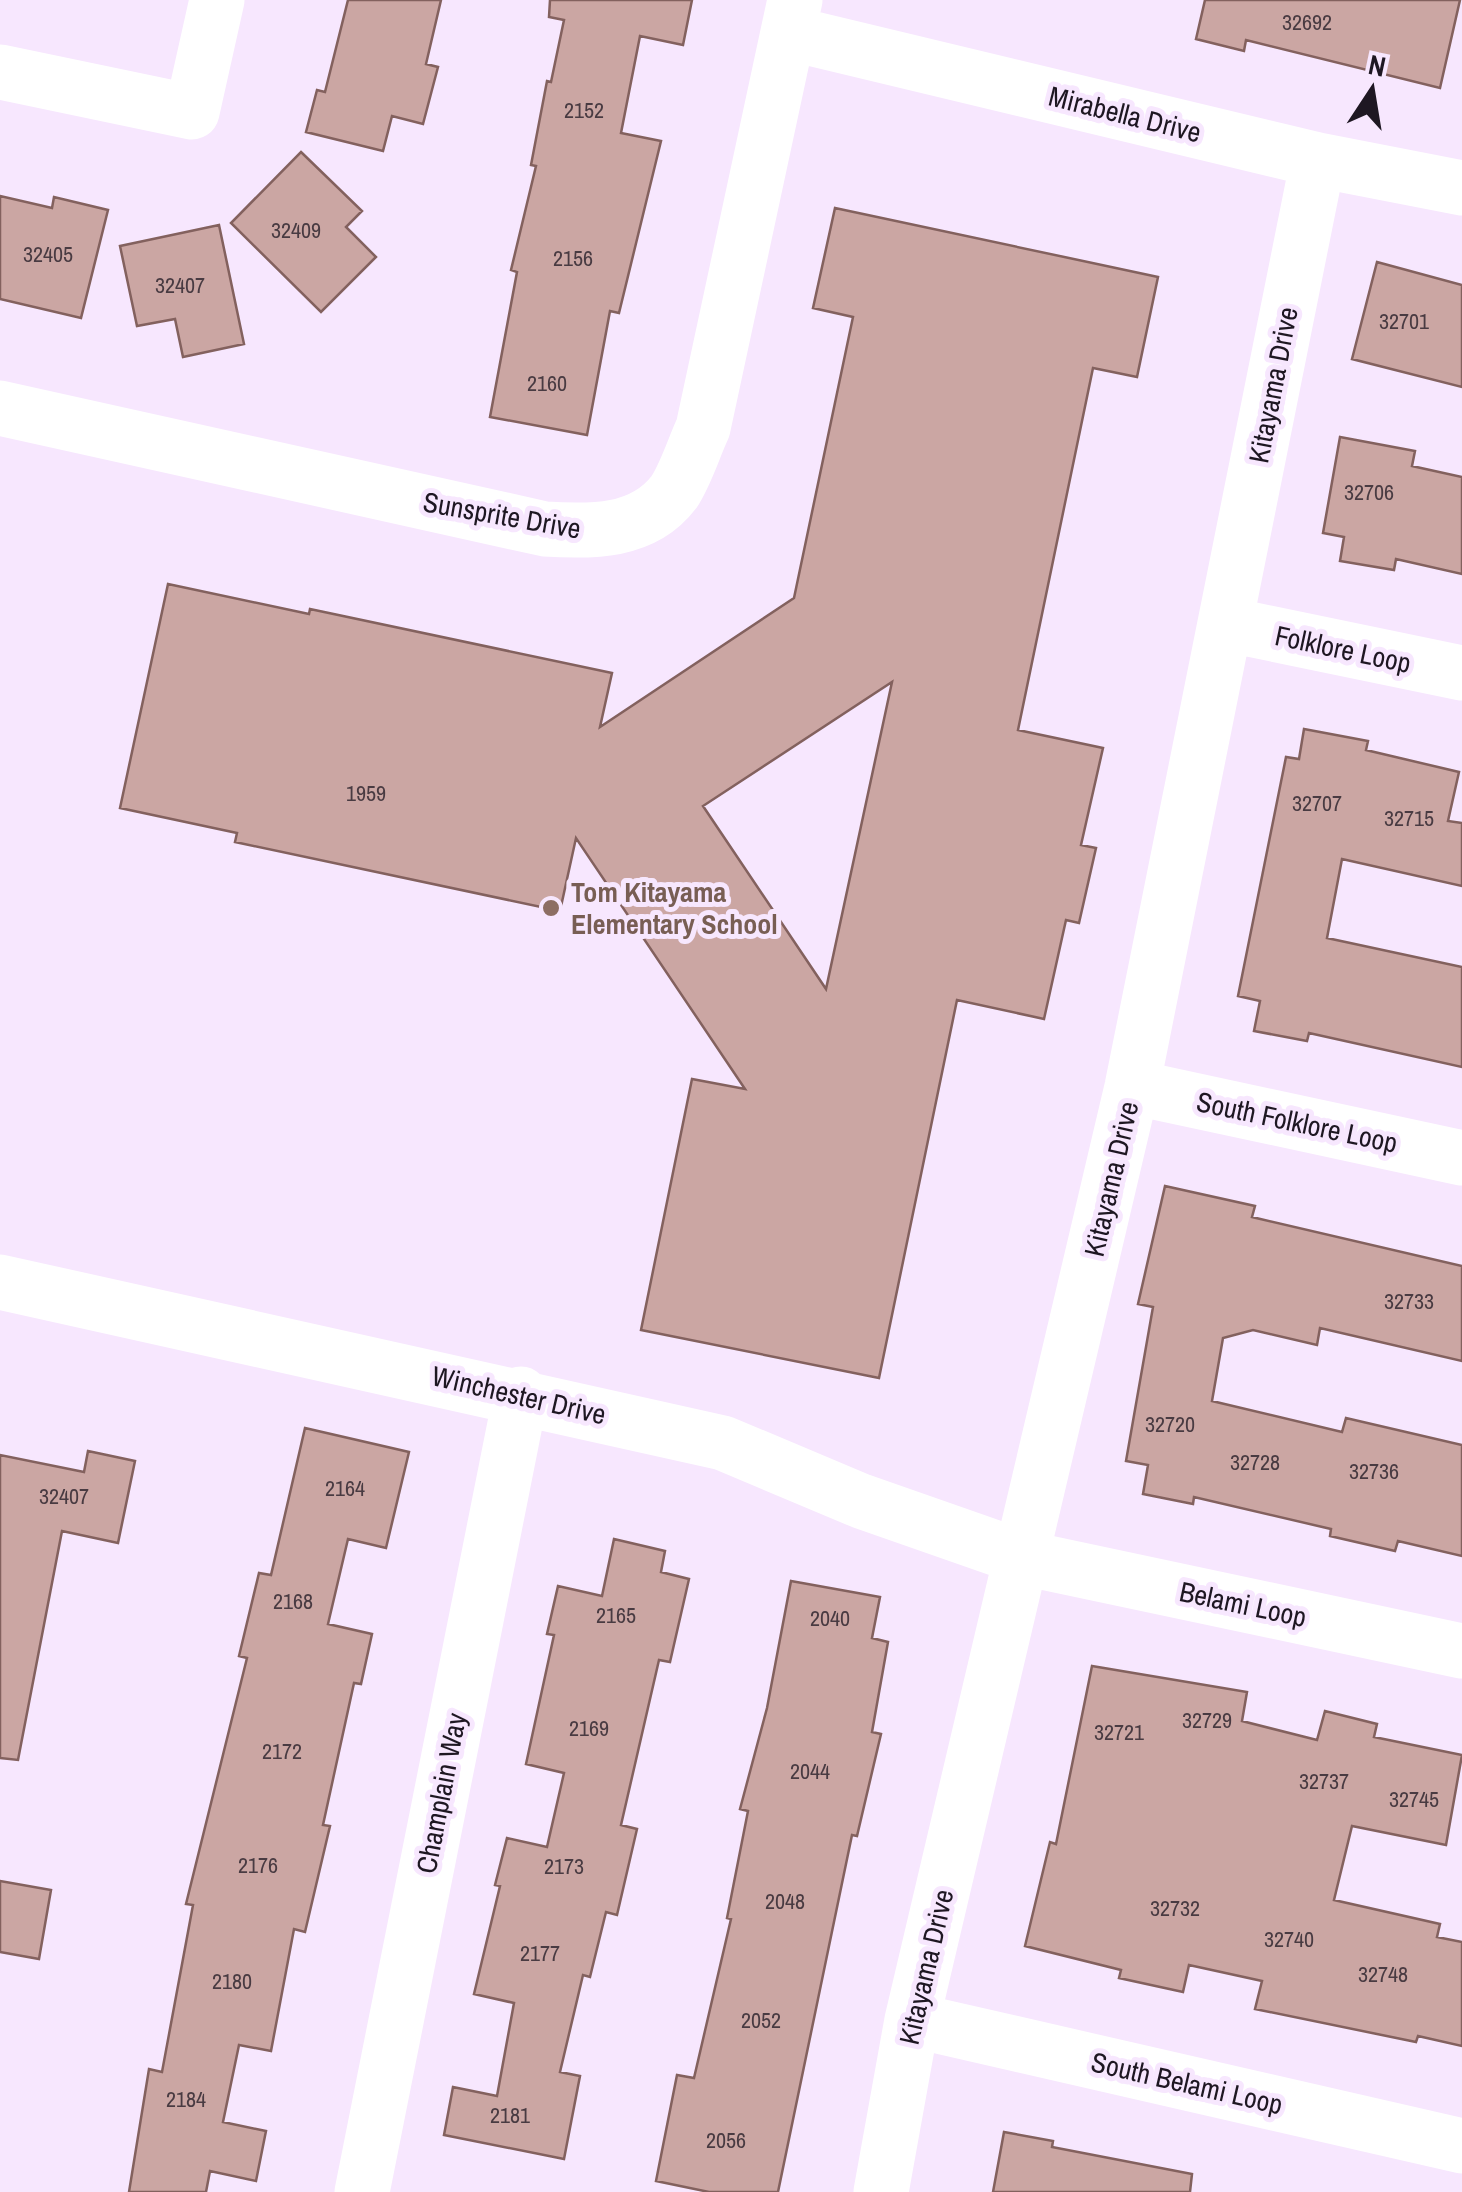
<svg xmlns="http://www.w3.org/2000/svg" width="1462" height="2192" font-family="'Archivo Narrow',sans-serif">
  <style>
    .building { fill: #cba6a3; stroke: #83615e; stroke-width: 2.5; fill-rule: evenodd }
    .lines { fill: none; stroke-linecap: round; stroke-linejoin: round }
    .minor { stroke: #fff; stroke-width: 55 }
    .education-dot { fill: #8d6e63; stroke: #f7e7fe; stroke-width: 4 }
    .labels { text-anchor: middle; dominant-baseline: central; stroke-width: 10; stroke-linejoin: round; paint-order: stroke }
    .number-label { font-size: 22px; fill: #493b42 }
    .street-label { font-size: 28px; fill: #1e1722; stroke: #f7e7fe }
    .education-label { font-size: 28px; font-weight: bold; fill: #785e54; stroke: #f7e7fe; text-anchor: start }
  </style>
  <rect width="100%" height="100%" fill="#f7e7fe"/>
  <path class="building" d="M 348,0 L 441,0 L 426,64 L 438,67 L 423,124 L 392,116 L 383,151 L 306,132 L 317,90 L 325,92 Z
    M 550,0 L 692,0 L 683,45 L 640,36 L 621,133 L 661,141 L 619,313 L 610,311 L 587,435 L 490,417 L 517,272 L 511,270 L 536,166 L 531,165 L 547,81 L 551,82 L 564,20 L 549,17 Z
    M 1205,0 L 1460,0 L 1440,88 L 1246,40 L 1244,51 L 1196,39 Z
    M 301,152 L 362,211 L 346,227 L 376,257 L 321,312 L 231,223 Z
    M 0,196 L 52,208 L 54,197 L 108,210 L 81,318 L 0,299 Z
    M 835,208 L 1158,277 L 1137,377 L 1093,368 L 1018,730 L 1103,748 L 1081,845 L 1096,848 L 1079,923 L 1066,920 L 1044,1019 L 957,1000 L 879,1378 L 641,1330 L 692,1079 L 745,1089 L 576,838 L 560,911 L 235,842 L 237,833 L 120,808 L 168,584 L 309,614 L 310,609 L 612,673 L 600,727 L 794,598 L 853,317 L 813,308 ZM 892,682 L 826,989 L 703,806 Z
    M 219,225 L 244,344 L 183,357 L 175,319 L 137,326 L 120,246 Z
    M 1377,262 L 1462,285 L 1462,387 L 1352,359 Z
    M 1340,437 L 1415,451 L 1412,466 L 1462,477 L 1462,574 L 1396,559 L 1394,570 L 1340,561 L 1344,537 L 1323,533 Z
    M 1304,729 L 1368,741 L 1366,750 L 1459,772 L 1448,821 L 1462,823 L 1462,886 L 1342,859 L 1327,938 L 1462,967 L 1462,1067 L 1309,1033 L 1307,1041 L 1254,1031 L 1260,1001 L 1238,996 L 1286,757 L 1299,759 Z
    M 1165,1186 L 1255,1206 L 1252,1217 L 1462,1266 L 1462,1361 L 1320,1328 L 1317,1345 L 1253,1330 L 1223,1338 L 1212,1401 L 1342,1432 L 1346,1418 L 1462,1445 L 1462,1556 L 1398,1541 L 1395,1551 L 1330,1536 L 1331,1529 L 1194,1497 L 1193,1504 L 1143,1494 L 1148,1465 L 1126,1461 L 1153,1307 L 1138,1304 Z
    M 305,1428 L 409,1452 L 386,1548 L 348,1539 L 328,1624 L 372,1634 L 361,1684 L 354,1683 L 323,1825 L 330,1826 L 305,1932 L 294,1929 L 271,2051 L 239,2045 L 223,2122 L 266,2131 L 256,2181 L 210,2171 L 206,2192 L 129,2192 L 149,2069 L 162,2072 L 193,1905 L 186,1904 L 247,1658 L 239,1656 L 259,1573 L 271,1575 Z
    M 88,1451 L 135,1461 L 118,1543 L 62,1531 L 18,1760 L 0,1758 L 0,1455 L 84,1472 Z
    M 614,1539 L 665,1551 L 661,1572 L 689,1579 L 670,1662 L 659,1660 L 621,1825 L 637,1829 L 617,1915 L 606,1912 L 590,1977 L 583,1975 L 560,2072 L 580,2076 L 564,2159 L 444,2135 L 453,2087 L 497,2096 L 514,2003 L 474,1994 L 500,1886 L 495,1885 L 507,1838 L 547,1847 L 564,1773 L 526,1764 L 554,1635 L 547,1634 L 558,1586 L 602,1596 Z
    M 791,1581 L 880,1597 L 872,1638 L 888,1642 L 872,1732 L 881,1734 L 857,1836 L 852,1835 L 778,2192 L 709,2192 L 656,2181 L 677,2075 L 694,2078 L 731,1919 L 727,1918 L 748,1811 L 740,1809 L 767,1708 Z
    M 1092,1666 L 1247,1692 L 1242,1721 L 1317,1740 L 1325,1711 L 1377,1724 L 1374,1737 L 1462,1755 L 1446,1845 L 1352,1826 L 1334,1900 L 1440,1924 L 1437,1937 L 1462,1942 L 1462,2046 L 1418,2036 L 1416,2042 L 1255,2009 L 1262,1981 L 1189,1965 L 1183,1992 L 1119,1978 L 1121,1970 L 1025,1946 L 1050,1842 L 1056,1844 Z
    M 0,1881 L 51,1890 L 39,1959 L 0,1952 Z
    M 1004,2132 L 1053,2141 L 1052,2147 L 1192,2174 L 1190,2192 L 993,2192 Z"/>
  <g class="lines">
    <path class="minor" d="M 789,33 L 1318,160 L 1462,188
      M 0,72 L 192,112 L 217,0
      M 0,408 L 545,529 C 591,532 643,533 674,492 C 686,474 694,447 703,428 L 795,0
      M 1225,624 L 1462,673
      M 1132,1087 L 1462,1158
      M 0,1282 L 723,1443 L 861,1501 L 1024,1558 L 1462,1651
      M 912,2020 L 1462,2146
      M 362,2192 L 521,1394
      M 881,2192 L 912,2020 L 1132,1087 L 1318,160"/>
  </g>
  <circle class="education-dot" cx="551" cy="908" r="10"/>
  <g class="labels">
    <g class="number-label">
      <text x="1307" y="22">32692</text>
      <text x="584" y="110">2152</text>
      <text x="296" y="230">32409</text>
      <text x="48" y="254">32405</text>
      <text x="573" y="258">2156</text>
      <text x="180" y="285">32407</text>
      <text x="1404" y="321">32701</text>
      <text x="547" y="383">2160</text>
      <text x="1369" y="492">32706</text>
      <text x="366" y="793">1959</text>
      <text x="1317" y="803">32707</text>
      <text x="1409" y="818">32715</text>
      <text x="1409" y="1301">32733</text>
      <text x="1170" y="1424">32720</text>
      <text x="1255" y="1462">32728</text>
      <text x="1374" y="1471">32736</text>
      <text x="345" y="1488">2164</text>
      <text x="64" y="1496">32407</text>
      <text x="293" y="1601">2168</text>
      <text x="616" y="1615">2165</text>
      <text x="830" y="1618">2040</text>
      <text x="1207" y="1720">32729</text>
      <text x="589" y="1728">2169</text>
      <text x="1119" y="1732">32721</text>
      <text x="282" y="1751">2172</text>
      <text x="810" y="1771">2044</text>
      <text x="1324" y="1781">32737</text>
      <text x="1414" y="1799">32745</text>
      <text x="258" y="1865">2176</text>
      <text x="564" y="1866">2173</text>
      <text x="785" y="1901">2048</text>
      <text x="1175" y="1908">32732</text>
      <text x="1289" y="1939">32740</text>
      <text x="540" y="1953">2177</text>
      <text x="1383" y="1974">32748</text>
      <text x="232" y="1981">2180</text>
      <text x="761" y="2020">2052</text>
      <text x="186" y="2099">2184</text>
      <text x="510" y="2115">2181</text>
      <text x="726" y="2140">2056</text>
    </g>
    <g class="street-label">
      <text transform="translate(1125 114) rotate(14)">Mirabella Drive</text>
      <text transform="translate(1273 385) rotate(-79)">Kitayama Drive</text>
      <text transform="translate(502 515) rotate(10)">Sunsprite Drive</text>
      <text transform="translate(1343 649) rotate(12)">Folklore Loop</text>
      <text transform="translate(1297 1122) rotate(12)">South Folklore Loop</text>
      <text transform="translate(1111 1179) rotate(-77)">Kitayama Drive</text>
      <text transform="translate(519 1395) rotate(13)">Winchester Drive</text>
      <text transform="translate(1243 1604) rotate(12)">Belami Loop</text>
      <text transform="translate(441 1793) rotate(-79)">Champlain Way</text>
      <text transform="translate(926 1967) rotate(-77)">Kitayama Drive</text>
      <text transform="translate(1187 2083) rotate(13)">South Belami Loop</text>
    </g>
    <g class="education-label">
      <text x="571" y="892">Tom Kitayama<tspan x="571" dy="32">Elementary School</tspan></text>
    </g>
  </g>
  <g transform="translate(1372 90) rotate(12)" stroke="#f7e7fe" stroke-width="8" paint-order="stroke">
  <path d="M0-8L18 38L0 25L-18 38Z" fill="#1e1722"/>
  <text y="-15" font-size="28" font-weight="bold" text-anchor="middle" fill="#1e1722">N</text>
  </g>
</svg>
